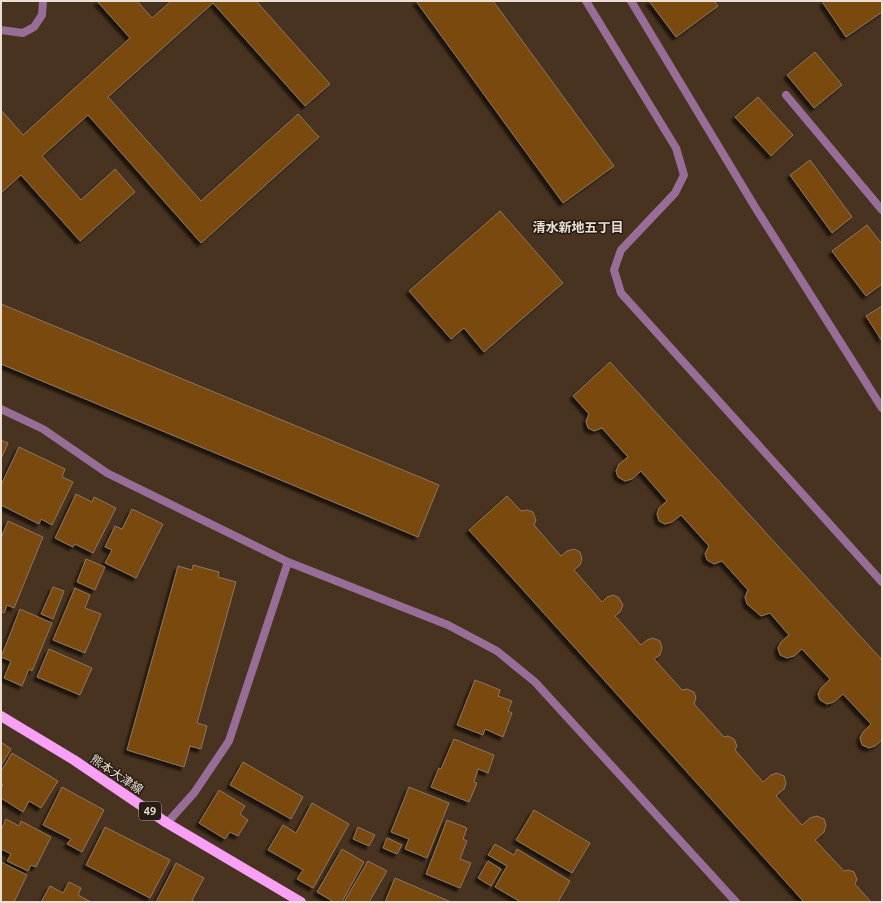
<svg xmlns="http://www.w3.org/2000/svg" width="883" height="903" font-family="Ubuntu,'Noto Sans JP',sans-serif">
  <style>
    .building { fill: #79490f; stroke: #8d7661; filter: url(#shadow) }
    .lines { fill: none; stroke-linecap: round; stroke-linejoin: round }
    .service { stroke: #986d97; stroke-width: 8 }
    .minor { stroke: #986d97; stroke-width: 8 }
    .primary { stroke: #f8a0f6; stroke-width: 10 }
    .labels { text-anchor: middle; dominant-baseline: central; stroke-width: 3; stroke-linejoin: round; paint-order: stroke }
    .shield { fill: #261d14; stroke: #b0a499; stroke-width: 1 }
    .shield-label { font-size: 11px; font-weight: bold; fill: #ebded2 }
    .street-label { font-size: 12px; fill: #ebded2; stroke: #261d14 }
    .neighbourhood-label { font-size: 13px; font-weight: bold; fill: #ebded2; stroke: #261d14 }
  </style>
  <defs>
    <filter id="shadow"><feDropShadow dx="-3.5" dy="3.5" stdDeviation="1" flood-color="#0009"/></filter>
  </defs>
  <rect width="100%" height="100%" fill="#47331f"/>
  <path class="building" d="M 97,1 L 137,1 L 152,18 L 171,1 L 256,1 L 330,84 L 305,106 L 213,3 L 108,97 L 201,201 L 298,114 L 319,137 L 201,243 L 88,115 L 42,156 L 81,200 L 115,169 L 135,192 L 80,241 L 21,175 L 1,193 L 1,110 L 23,135 L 130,38 Z
    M 416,1 L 493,1 L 614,166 L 563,203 Z
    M 649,1 L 714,1 L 718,6 L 676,37 Z
    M 825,1 L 882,1 L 882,12 L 846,37 L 823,3 Z
    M 815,52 L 842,85 L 814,108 L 787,75 Z
    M 758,97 L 793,135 L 771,156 L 735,117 Z
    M 810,160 L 852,217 L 832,233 L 790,175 Z
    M 500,211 L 563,283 L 484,352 L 464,328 L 451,339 L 409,291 Z
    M 867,225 L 882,244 L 882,284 L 866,296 L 832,251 Z
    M 1,304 L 439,485 L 418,537 L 1,364 Z
    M 882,306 L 882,341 L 866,316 Z
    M 610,362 L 882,660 L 882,740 L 875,746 L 869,748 L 862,745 L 860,738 L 863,732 L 871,724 L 843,694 L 834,702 L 827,704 L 820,700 L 818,694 L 821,688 L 830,679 L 802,649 L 794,656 L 787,658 L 780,655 L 778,648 L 781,642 L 789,635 L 770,613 L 761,616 L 747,604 L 745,597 L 748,590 L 722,561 L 714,564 L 707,560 L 705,554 L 709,546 L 681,515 L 672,522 L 665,524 L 659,521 L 657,514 L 659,508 L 667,501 L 641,471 L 632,479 L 625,481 L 618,477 L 616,471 L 619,464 L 628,457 L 602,428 L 594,431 L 588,428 L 586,421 L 589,414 L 573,396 Z
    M 1,440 L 8,443 L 1,459 Z
    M 19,447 L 65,469 L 62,477 L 73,482 L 52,525 L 41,519 L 39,524 L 1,505 L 1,485 Z
    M 76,494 L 92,502 L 94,497 L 116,508 L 93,553 L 75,544 L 73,547 L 55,538 Z
    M 507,496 L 521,511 L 527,510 L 533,512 L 536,520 L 534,525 L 561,556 L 567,551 L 574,549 L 580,552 L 582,559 L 580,565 L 574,570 L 602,602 L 607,597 L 614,595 L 619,598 L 623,605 L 620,612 L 615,616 L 641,645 L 647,640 L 653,638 L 660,641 L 662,648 L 660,655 L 654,659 L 682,690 L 687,689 L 694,692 L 696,698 L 694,704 L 724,737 L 728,736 L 734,739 L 737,746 L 735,750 L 763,782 L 771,775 L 777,773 L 784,776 L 786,783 L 784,789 L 776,796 L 802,825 L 810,818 L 817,816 L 824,819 L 826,825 L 824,832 L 815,840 L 844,871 L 848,870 L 854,872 L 857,879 L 855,884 L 871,902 L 804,902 L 469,530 Z
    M 132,509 L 163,524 L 136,578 L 105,563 L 112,550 L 105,547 L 115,526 L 122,529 Z
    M 8,521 L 43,537 L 14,608 L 7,605 L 4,613 L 1,612 L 1,538 Z
    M 86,559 L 105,567 L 95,590 L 77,582 Z
    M 193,565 L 219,572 L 218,577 L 236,582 L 197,723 L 207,726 L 201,749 L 190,746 L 184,767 L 127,750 L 178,566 L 192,570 Z
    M 53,587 L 64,591 L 53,619 L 41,614 Z
    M 75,588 L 90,595 L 85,608 L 101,614 L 85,653 L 53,640 Z
    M 20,609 L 52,623 L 32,671 L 29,669 L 22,686 L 4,678 L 11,661 L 1,657 Z
    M 49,649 L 92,668 L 80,695 L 37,677 Z
    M 475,680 L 500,690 L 498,696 L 512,701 L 508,711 L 512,713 L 503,737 L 485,729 L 483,735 L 457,725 Z
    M 454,739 L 494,755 L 488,773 L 478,769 L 474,782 L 477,783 L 469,802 L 431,787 L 439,768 L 441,769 Z
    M 1,742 L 11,749 L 1,766 Z
    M 12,753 L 58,781 L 41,808 L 29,801 L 23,812 L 1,798 L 1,788 L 3,785 L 1,783 L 1,771 Z
    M 243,762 L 303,797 L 291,819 L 230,785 Z
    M 62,787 L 104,810 L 82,852 L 67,844 L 71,839 L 43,825 Z
    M 409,787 L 449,803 L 427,858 L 405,849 L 409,839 L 391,832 Z
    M 219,790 L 245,806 L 240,814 L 248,820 L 238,836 L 230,832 L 225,839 L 199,823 Z
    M 312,803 L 349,824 L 313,888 L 297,879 L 303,870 L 268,850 L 283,825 L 296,833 Z
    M 534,810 L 590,843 L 572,873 L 516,840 Z
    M 6,819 L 19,826 L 21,821 L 51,837 L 36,867 L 31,865 L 28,871 L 7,861 L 11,854 L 1,849 L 1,830 Z
    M 447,820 L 467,828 L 463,839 L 467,841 L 460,859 L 471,863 L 460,888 L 426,874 Z
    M 105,827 L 170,860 L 150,898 L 86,865 Z
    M 358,827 L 375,835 L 369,846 L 353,839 Z
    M 387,838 L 402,845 L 397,854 L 383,848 Z
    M 495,844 L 514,855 L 517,849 L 570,881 L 558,902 L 521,902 L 495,887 L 507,866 L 488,855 Z
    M 342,849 L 364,862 L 342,902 L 334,902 L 317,892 Z
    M 368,861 L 387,871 L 369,902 L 344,902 Z
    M 488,861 L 501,869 L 491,886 L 478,878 Z
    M 1,862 L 27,875 L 14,902 L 1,902 Z
    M 176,863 L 204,878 L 192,900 L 195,902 L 156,902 Z
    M 395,878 L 451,902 L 385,902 Z
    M 69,882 L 81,888 L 78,895 L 91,902 L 41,902 L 50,886 L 63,893 Z"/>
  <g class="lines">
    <path class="service" d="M 786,95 L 882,210"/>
    <path class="minor" d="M 586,1 L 676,148 L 684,175 L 675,193 L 621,250 L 614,270 L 621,293 L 882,582
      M 631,1 L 755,207 L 882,408
      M 1,30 L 23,33 L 34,27 L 42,15 L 43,1
      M 1,409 L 43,429 L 107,473 L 288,562
      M 167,823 L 194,793 L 229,741 L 288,562 L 448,625 L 497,651 L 535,682 L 736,902"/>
    <path class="primary" d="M 1,716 L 74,760 L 167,823 L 301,902"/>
  </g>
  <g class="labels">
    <rect class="shield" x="139" y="802" width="22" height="18" rx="3"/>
    <g class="shield-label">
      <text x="150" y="811">49</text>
    </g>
    <g class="street-label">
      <text transform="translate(117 774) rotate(34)">熊本大津線</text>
    </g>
    <g class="neighbourhood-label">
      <text x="578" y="227">清水新地五丁目</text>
    </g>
  </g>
  <rect width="883" height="903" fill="none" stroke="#ebded2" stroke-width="4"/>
</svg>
